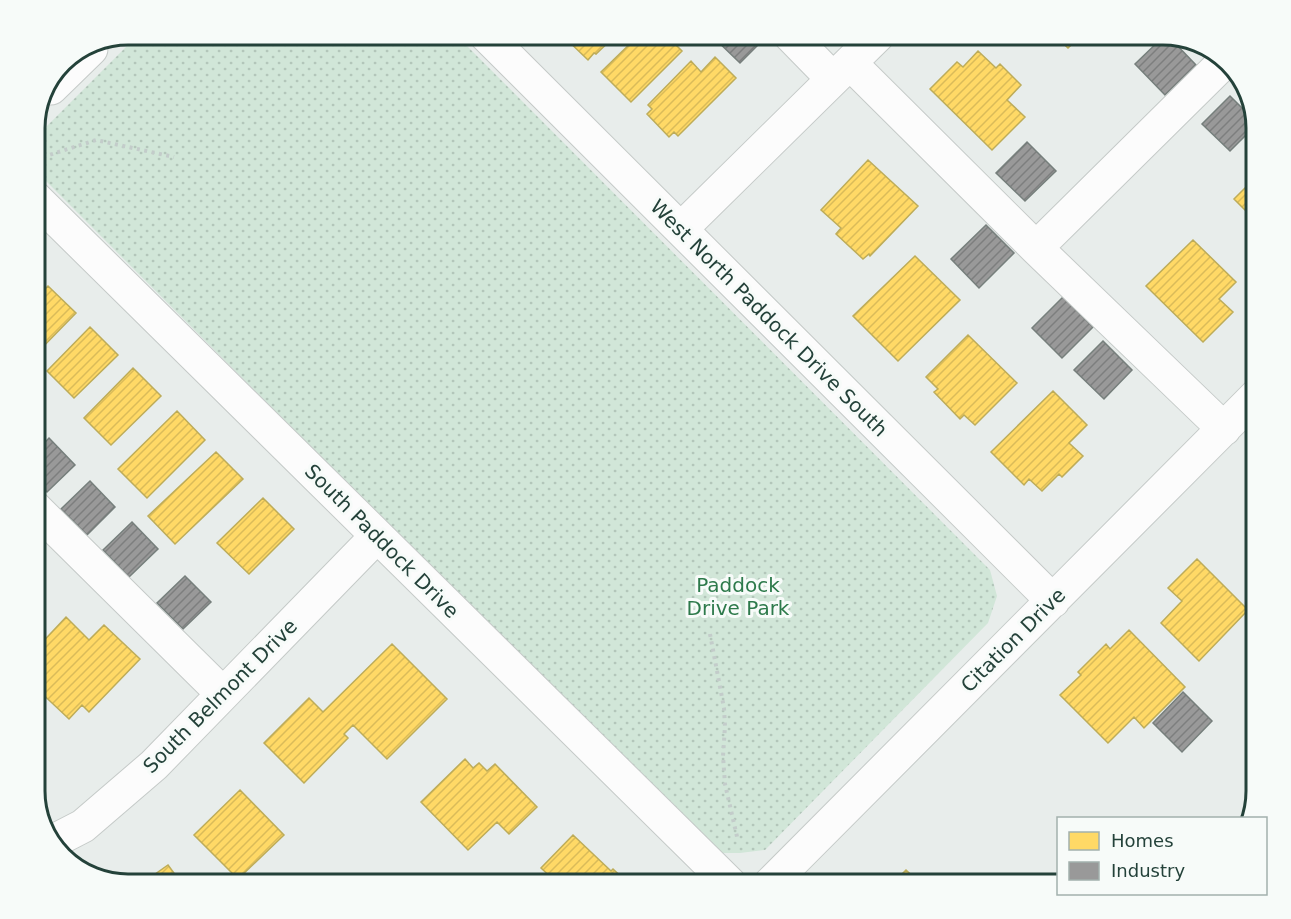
<svg xmlns="http://www.w3.org/2000/svg" width="1291" height="919" font-family="'DejaVu Sans',sans-serif">
  <style>
    .park { fill: url(#park-dots) }
    .homes { fill: url(#homes-hatch); stroke: #bdac59; stroke-width: 1.5 }
    .industry { fill: url(#industry-hatch); stroke: #767f7c; stroke-width: 1.5 }
    .lines { fill: none; stroke-linecap: round; stroke-linejoin: round }
    .minor-casing { stroke: #c5cac8; stroke-width: 35 }
    .path { stroke: #c3ccca; stroke-width: 4; stroke-dasharray: 3 4.5; stroke-linecap: butt }
    .minor { stroke: #fcfcfc; stroke-width: 33 }
    .labels { text-anchor: middle; dominant-baseline: central; stroke-width: 6; stroke-linejoin: round; paint-order: stroke }
    .street-label { font-size: 20px; fill: #24423a; stroke: #f7fbf9 }
    .park-label { font-size: 20px; fill: #2d7a4b; stroke: #f7fbf9 }
    .rim { fill: none; stroke: #24423a; stroke-width: 3 }
  </style>
  <defs>
    <pattern id="park-dots" width="8" height="8" patternUnits="userSpaceOnUse" patternTransform="scale(1.5)"><rect width="8" height="8" fill="#d1e6d8"/><path d="M2 2h.1M6 6h.1" fill="none" stroke="#b3c6ba" stroke-width="1.8" stroke-linecap="round"/></pattern>
    <pattern id="homes-hatch" width="6" height="6" patternUnits="userSpaceOnUse" patternTransform="scale(1.5)"><rect width="6" height="6" fill="#ffd966"/><path d="M-1 1l2-2M0 6l6-6M5 7l2-2" fill="none" stroke="#dabb59"/></pattern>
    <pattern id="industry-hatch" width="6" height="6" patternUnits="userSpaceOnUse" patternTransform="scale(1.5)"><rect width="6" height="6" fill="#999"/><path d="M-1 1l2-2M0 6l6-6M5 7l2-2" fill="none" stroke="#7d7e7e"/></pattern>
  </defs>
  <rect width="100%" height="100%" fill="#e8edeb"/>
  <path class="park" d="M 138,35 L 456,35 L 990,570 L 997,596 L 988,623 L 765,850 L 740,853 L 716,853 L 44,179 L 40,133 Z"/>
  <path class="homes" d="M 562,35 L 616,35 L 596,54 L 594,53 L 588,60 Z
    M 639,35 L 676,35 L 671,40 L 682,51 L 631,102 L 601,72 Z
    M 1054,35 L 1082,35 L 1068,48 Z
    M 978,51 L 996,68 L 1000,64 L 1021,85 L 1007,100 L 1025,117 L 992,150 L 930,89 L 957,62 L 963,67 Z
    M 715,57 L 736,78 L 678,136 L 674,132 L 669,137 L 647,114 L 652,109 L 648,105 L 691,61 L 701,72 Z
    M 868,160 L 918,206 L 870,256 L 869,254 L 863,259 L 836,234 L 841,228 L 821,210 Z
    M 1256,177 L 1256,221 L 1234,199 Z
    M 1193,240 L 1236,282 L 1219,299 L 1233,312 L 1203,342 L 1146,286 Z
    M 915,256 L 960,300 L 898,361 L 853,316 Z
    M 48,286 L 76,313 L 35,355 L 35,299 Z
    M 90,327 L 118,355 L 74,398 L 47,371 Z
    M 968,335 L 1017,383 L 975,425 L 964,415 L 960,419 L 934,392 L 938,389 L 926,377 Z
    M 133,368 L 161,396 L 111,445 L 84,418 Z
    M 1053,391 L 1087,425 L 1069,443 L 1083,456 L 1062,477 L 1059,474 L 1042,491 L 1029,479 L 1024,485 L 991,452 Z
    M 177,411 L 205,440 L 147,498 L 118,469 Z
    M 216,452 L 243,479 L 175,544 L 148,516 Z
    M 263,498 L 294,529 L 249,574 L 217,543 Z
    M 1197,559 L 1248,610 L 1199,661 L 1161,623 L 1182,601 L 1168,588 Z
    M 66,617 L 89,640 L 104,625 L 140,659 L 89,712 L 82,705 L 69,719 L 35,687 L 35,650 Z
    M 1129,630 L 1185,687 L 1144,728 L 1134,717 L 1108,743 L 1060,695 L 1081,675 L 1078,672 L 1106,644 L 1110,649 Z
    M 392,644 L 447,699 L 387,759 L 353,725 L 344,734 L 348,738 L 304,783 L 264,743 L 309,698 L 323,712 Z
    M 465,759 L 473,768 L 479,763 L 487,771 L 495,764 L 537,807 L 509,834 L 497,822 L 468,850 L 421,802 Z
    M 240,790 L 284,835 L 238,879 L 194,835 Z
    M 573,835 L 611,871 L 613,869 L 627,882 L 624,884 L 551,884 L 555,881 L 541,868 Z
    M 168,865 L 182,884 L 141,884 Z
    M 906,870 L 921,884 L 892,884 Z
    M 872,876 L 880,884 L 864,884 Z"/>
  <path class="industry" d="M 713,35 L 768,35 L 740,63 L 712,36 Z
    M 1165,35 L 1168,36 L 1196,65 L 1165,95 L 1135,64 Z
    M 1230,96 L 1255,121 L 1256,125 L 1230,151 L 1202,124 Z
    M 1027,142 L 1056,171 L 1025,201 L 996,173 Z
    M 986,225 L 1014,253 L 979,288 L 951,259 Z
    M 1063,297 L 1093,327 L 1062,358 L 1032,328 Z
    M 1103,341 L 1132,370 L 1104,399 L 1074,370 Z
    M 49,438 L 75,465 L 47,492 L 35,480 L 35,453 Z
    M 90,481 L 115,507 L 87,535 L 61,509 Z
    M 132,522 L 158,549 L 129,577 L 103,550 Z
    M 185,576 L 211,602 L 183,629 L 157,603 Z
    M 1183,692 L 1212,721 L 1182,752 L 1153,723 Z"/>
  <g class="lines">
    <defs>
      <path id="minor" d="M 486,35 L 1053,601
        M 790,35 L 833,79
        M 850,63 L 1036,248 L 1224,429
        M 51,88 L 91,49
        M 35,198 L 730,884
        M 681,229 L 878,35
        M 1036,248 L 1225,61
        M 35,508 L 223,694
        M 52,842 L 83,826 L 154,765 L 377,536
        M 770,884 L 1256,396"/>
    </defs>
    <use href="#minor" class="minor-casing"/>
    <path class="path" d="M 43,157 L 96,140 L 174,157
      M 710,634 L 724,708 L 725,726 L 723,756 L 725,784 L 738,841"/>
    <use href="#minor" class="minor"/>
  </g>
  <g class="labels">
    <g class="street-label">
      <text transform="translate(769 318) rotate(45)">West North Paddock Drive South</text>
      <text transform="translate(382 541) rotate(45)">South Paddock Drive</text>
      <text transform="translate(1013 640) rotate(-45)">Citation Drive</text>
      <text transform="translate(220 696) rotate(-45)">South Belmont Drive</text>
    </g>
    <g class="park-label">
      <text x="738" y="585">Paddock<tspan x="738" dy="23">Drive Park</tspan></text>
    </g>
  </g>
  <path d="M0 0H1291V919H0ZM128 45H1163A83 83 0 0 1 1246 128V791A83 83 0 0 1 1163 874H128A83 83 0 0 1 45 791V128A83 83 0 0 1 128 45Z" fill="#f7fbf9" fill-rule="evenodd"/>
  <path class="rim" d="M128 45H1163A83 83 0 0 1 1246 128V791A83 83 0 0 1 1163 874H128A83 83 0 0 1 45 791V128A83 83 0 0 1 128 45Z"/>
  <rect x="1057" y="817" width="210" height="78" fill="#f7fbf9" stroke="#a3b1ad" stroke-width="1.5"/>
  <rect x="1069" y="832" width="30" height="18" fill="#ffd966" stroke="#a3b1ad" stroke-width="1.5"/>
  <text x="1111" y="847" font-size="18" fill="#24423a">Homes</text>
  <rect x="1069" y="862" width="30" height="18" fill="#999999" stroke="#a3b1ad" stroke-width="1.5"/>
  <text x="1111" y="877" font-size="18" fill="#24423a">Industry</text>
</svg>
